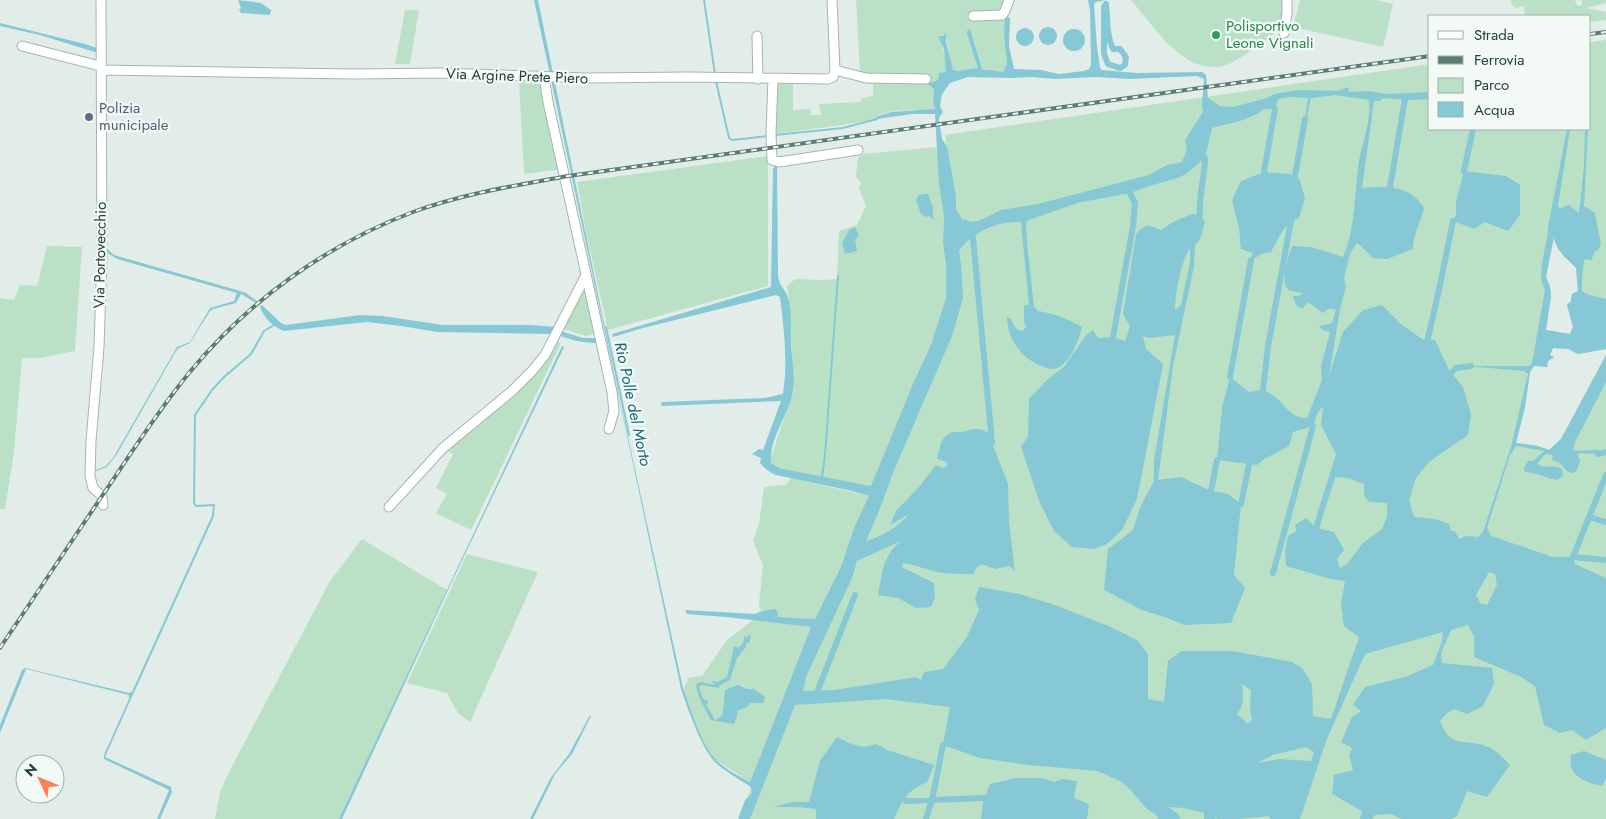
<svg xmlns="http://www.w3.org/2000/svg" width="1606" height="819" font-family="Jost,sans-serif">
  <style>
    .green { fill: #bae0c5; fill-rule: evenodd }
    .water { fill: #86c8d6; fill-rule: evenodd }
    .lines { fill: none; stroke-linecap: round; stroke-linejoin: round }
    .stream { stroke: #86c8d6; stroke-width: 2 }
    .canal { stroke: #86c8d6; stroke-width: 6 }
    .minor-casing { stroke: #a4b6b1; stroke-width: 11 }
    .minor { stroke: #fff; stroke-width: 9 }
    .rail-casing { stroke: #5b7c74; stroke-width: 4 }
    .rail { stroke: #f3faf6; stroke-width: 2; stroke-dasharray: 5.5; stroke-linecap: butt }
    .leisure-dot { fill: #2e9e5b; stroke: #f3faf6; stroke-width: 2 }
    .service-dot { fill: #5c6f8a; stroke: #f3faf6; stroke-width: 2 }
    .labels { text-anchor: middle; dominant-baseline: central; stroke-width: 4.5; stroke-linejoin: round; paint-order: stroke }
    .leisure-label { font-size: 15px; fill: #27864d; stroke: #f3faf6; text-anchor: start }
    .street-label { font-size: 15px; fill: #214039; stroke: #f3faf6 }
    .service-label { font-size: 15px; fill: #4e5e75; stroke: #f3faf6; text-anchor: start }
    .water-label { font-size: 16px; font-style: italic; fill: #166c81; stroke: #f3faf6 }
  </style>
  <rect width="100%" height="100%" fill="#e2ede9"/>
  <path class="green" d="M 856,0 L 1004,0 L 1007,63 L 1005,71 C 998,73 991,69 984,70 L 982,69 L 970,29 L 967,31 L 967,34 L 978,68 C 970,71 961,72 952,70 L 946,37 L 940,38 L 946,59 L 946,72 L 939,73 L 938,80 L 929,84 L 934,89 L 933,102 L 935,109 C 916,112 892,107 875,117 L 877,119 L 843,125 L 773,134 L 775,81 L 793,82 L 793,110 L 810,109 L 810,115 L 821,115 L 819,104 L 861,102 L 861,98 L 873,96 L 873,80 L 860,73 Z
    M 1131,0 L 1284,0 C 1285,12 1284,23 1276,32 C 1262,42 1249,53 1235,61 C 1191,86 1155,28 1131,0 Z
    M 1300,0 L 1377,0 L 1393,4 L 1383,47 L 1293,27 Z
    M 1510,0 L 1575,0 L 1577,6 L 1582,5 L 1582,0 L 1606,0 L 1606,3 L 1587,8 L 1606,12 L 1606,20 L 1590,22 L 1590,16 L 1525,16 L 1524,6 L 1515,8 L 1512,5 Z
    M 405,10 L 419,10 L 410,64 L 395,64 Z
    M 1606,40 L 1606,349 L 1578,354 L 1568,349 L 1553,348 L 1550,355 L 1554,357 L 1548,361 L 1547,367 L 1534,366 L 1530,372 L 1525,407 L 1516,443 L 1538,446 L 1549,450 L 1561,439 L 1606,355 L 1606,819 L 739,819 L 830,592 L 815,619 L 777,617 L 770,610 L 767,611 L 761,611 L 759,604 L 763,565 L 753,541 L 759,524 L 764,487 L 786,485 L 791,478 L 869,496 L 871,486 L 779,468 L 771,463 L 771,457 L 793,392 L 790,310 L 787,286 L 795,279 L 821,280 L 837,279 L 839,231 L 857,225 L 866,206 L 859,189 L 861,183 L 856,177 L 858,157 L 863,154 L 937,147 L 944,217 L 943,243 L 946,265 L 946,293 L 955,273 L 945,135 L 1430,64 L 1430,129 L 1590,129 L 1590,42 ZM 1554,237 C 1556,252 1567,258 1576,268 L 1578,291 L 1572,294 L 1571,301 L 1567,305 L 1573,327 L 1570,334 L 1546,330 L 1551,297 L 1550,287 L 1546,277 Z
    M 519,81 L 540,83 L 545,90 L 562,169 L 524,174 Z
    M 768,156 L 768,286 L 608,330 L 587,237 L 577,182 Z
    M 47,246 L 82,247 L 75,351 L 40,358 L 22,358 L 14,452 L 5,509 L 0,509 L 0,298 L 14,300 L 20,285 L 37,286 Z
    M 585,283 L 595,334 L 585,336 L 562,328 Z
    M 556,342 L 561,343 L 471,530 L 436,513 L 447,494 L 436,488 L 453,454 L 445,450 L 494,410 Z
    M 362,539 L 447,590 L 340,819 L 215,819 L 220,792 L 230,770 L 330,581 Z
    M 467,554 L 538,572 L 470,722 L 458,713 L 447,693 L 407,683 Z
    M 753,620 L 811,627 L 750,782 L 713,758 L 697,730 L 683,691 L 688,678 L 702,676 L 727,640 Z"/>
  <path class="water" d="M 238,0 L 261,3 L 271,10 L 271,12 L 269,15 L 241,13 L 239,10 L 241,8 Z
    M 534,0 L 538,0 L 617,387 L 683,688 C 691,710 698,735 711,754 C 719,766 738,776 750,782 L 811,627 L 726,617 L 687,614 L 685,610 L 755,614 C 761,611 769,610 775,609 L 778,613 L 777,617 L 815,619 L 841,567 L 854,528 L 869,496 L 852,491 L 776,475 C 769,472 765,469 760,463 L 761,458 L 752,454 L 759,449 L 763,450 L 781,401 L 661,406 L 662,402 L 765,398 L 783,394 C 788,361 784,330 780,297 L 776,295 L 643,328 L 613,337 L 612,334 L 771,287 L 773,169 L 775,165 L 777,166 L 778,275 C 779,286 783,286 787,295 C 793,309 790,329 791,344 C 792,360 795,374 793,390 C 790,414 769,437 771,463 L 779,468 L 871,486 L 913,384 L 931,345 L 946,298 L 946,265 L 943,243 L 944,217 L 939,184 L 935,114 L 912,114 L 877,119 L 875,117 L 891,112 L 935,109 L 933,102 L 934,89 L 928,84 L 938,80 L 939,73 L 946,72 L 944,49 L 938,36 L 944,36 L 946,32 L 946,42 L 953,70 L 958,71 L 978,68 L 967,34 L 967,31 L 970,29 L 982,69 L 984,70 C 991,69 998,73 1004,71 L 1007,63 L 1004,35 L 1005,17 L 1009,17 L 1010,19 L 1009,46 L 1014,69 L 1041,70 L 1059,74 L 1084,71 L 1089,69 L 1091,65 L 1091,57 L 1090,10 L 1088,0 L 1106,0 L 1096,2 L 1094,4 L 1097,47 L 1100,68 L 1102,70 L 1137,73 L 1202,72 L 1206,75 L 1208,98 L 1220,106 L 1233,107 L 1267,98 L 1274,94 L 1299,90 L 1338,91 L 1348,87 L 1349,92 L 1369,91 L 1387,94 L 1430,92 L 1430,99 L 1409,100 L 1383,98 L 1380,101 L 1374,101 L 1362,188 C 1387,186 1410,185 1424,208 C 1421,222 1413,235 1413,249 L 1387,259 L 1373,258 L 1361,246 L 1357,243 L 1350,254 L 1344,278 L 1346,286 L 1340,309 L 1329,376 L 1343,332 L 1363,310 L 1382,305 L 1401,324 L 1422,339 L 1435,340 L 1450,372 L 1456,366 L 1529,366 L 1532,363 L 1545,290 C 1535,272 1548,247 1548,227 L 1567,129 L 1570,129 L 1558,206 L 1560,208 L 1569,205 L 1579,213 L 1584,167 L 1585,129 L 1588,129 L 1584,206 L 1595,213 L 1601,244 L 1598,250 L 1595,251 L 1591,261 L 1588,259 L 1584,260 L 1582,279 L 1582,291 L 1586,294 L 1606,299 L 1606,349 L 1578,354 L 1568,349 L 1553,348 L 1550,355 L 1554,357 L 1548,361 L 1547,367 L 1534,366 L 1530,372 L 1525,407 L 1516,443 L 1538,446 L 1549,450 L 1561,439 L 1606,355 L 1606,382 L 1575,442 L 1573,451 L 1598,450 L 1598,454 L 1581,453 L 1577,454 L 1580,461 L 1577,470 L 1573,473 L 1568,472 L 1560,463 L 1552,460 L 1553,455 L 1545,454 L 1537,464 C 1545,469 1554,464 1562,469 L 1563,476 L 1557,480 C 1546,478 1535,472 1525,472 L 1524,468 L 1528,461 L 1533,461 L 1544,451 L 1516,446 L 1510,455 L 1487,528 L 1491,536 L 1553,557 L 1573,557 L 1575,564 L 1606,578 L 1606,728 L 1586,740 L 1572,730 L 1560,733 L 1544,725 L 1535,686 L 1521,677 L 1474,657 L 1474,636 L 1468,625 L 1451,630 L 1441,653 L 1442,663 L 1492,668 L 1494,684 L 1483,706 L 1467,714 L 1454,709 L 1446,714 L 1440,721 C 1451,751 1466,737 1488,747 C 1496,750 1504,759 1510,765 L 1487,797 L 1467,791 L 1457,816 L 1452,819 L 1401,819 L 1392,814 L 1375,815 L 1372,819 L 1360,819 L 1362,811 L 1332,794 L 1334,775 L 1353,770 L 1349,755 L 1352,748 L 1341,742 L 1352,717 L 1361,711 L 1353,705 L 1365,687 L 1405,677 L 1433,665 L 1442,641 L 1443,632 L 1365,654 L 1326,741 L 1300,819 L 1270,819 L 1269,816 L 1240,819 L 1218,819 L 1216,818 L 1215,819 L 1204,819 L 1204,813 L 1184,808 L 1168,807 L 1177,813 L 1181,819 L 1158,819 L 1156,815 L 1146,808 L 1128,787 L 1118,780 L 1097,771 L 1029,765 L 980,758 L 943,745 L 950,707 L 886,699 L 795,705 L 750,819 L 738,819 L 745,800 L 752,793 L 751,787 C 739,779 726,772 716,763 C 701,748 688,709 681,689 ZM 1197,76 L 1204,79 L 1202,105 L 1203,112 L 1185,140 L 1187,149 L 1182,162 L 1167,165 L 1149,175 L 1038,204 L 1001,210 L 981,220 L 972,222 L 962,219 L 956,209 L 956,196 L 947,147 L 942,139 L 939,118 L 943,112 L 940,106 L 942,94 L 950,83 L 968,77 L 1011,78 L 1032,77 L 1055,79 L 1096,77 L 1130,79 ZM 1336,95 L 1369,100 C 1371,121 1363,141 1359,161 C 1354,193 1356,227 1343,257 L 1311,247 L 1292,246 C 1289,256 1277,285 1291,291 C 1294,292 1299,292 1303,293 L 1299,296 L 1293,296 L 1296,305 L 1302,309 L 1308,302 L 1323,313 L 1328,309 L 1336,309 L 1332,323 L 1319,326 L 1323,330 L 1330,332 L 1321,366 L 1322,380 L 1307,418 C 1287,419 1284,398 1265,391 C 1260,389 1254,391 1249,392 L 1230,377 L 1222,408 L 1217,460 L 1257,465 L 1264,459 L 1289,446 L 1293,432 L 1313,426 L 1318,412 L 1323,406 L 1321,425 L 1338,458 L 1335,477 L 1348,478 L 1364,484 L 1364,495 L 1369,502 L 1387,503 L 1387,517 L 1382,529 L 1363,543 L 1347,564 L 1340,568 L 1337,559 L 1344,550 L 1334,532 L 1316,528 L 1306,518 L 1295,525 L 1296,531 L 1288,536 L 1285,551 L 1286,566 L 1331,579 L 1345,581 L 1341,605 L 1344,626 L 1359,637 L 1331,719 L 1313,716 L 1312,684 L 1302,668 L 1292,662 L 1232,651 L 1181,651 L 1168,661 L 1164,702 L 1148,699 L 1148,654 L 1137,640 L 1111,627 L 1055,605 L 1019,594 L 979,587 L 975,599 L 979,610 L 967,637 L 943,669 L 924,672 L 921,680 L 916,677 L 835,690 L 803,691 L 806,677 L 852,578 L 857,561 L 901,541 C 882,557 883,571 878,595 L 898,598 L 916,608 L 931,607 L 935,598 L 934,583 L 902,567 L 903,563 C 915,565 926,569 937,572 C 949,574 962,574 973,574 L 977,567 L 982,564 L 995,569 L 1010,566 L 1015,572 L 1009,522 L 1008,484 L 988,433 C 978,426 972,430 961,432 C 955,432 951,431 946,436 C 940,441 939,451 937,459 L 947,462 L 947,466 L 943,468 L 936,465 L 919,487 L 896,511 L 890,525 L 909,514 C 900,526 881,537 866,541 L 881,506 L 892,475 L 952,336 L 963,298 L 961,265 L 959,251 C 973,231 998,221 1021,222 L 1029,305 L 1024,305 L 1024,321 L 1026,327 L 1022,331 L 1016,329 L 1011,319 L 1007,317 C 1007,340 1023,360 1044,367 C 1049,369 1054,370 1059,367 C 1071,361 1079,339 1082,327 C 1068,319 1053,313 1038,311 L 1034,307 L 1027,242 L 1026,221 L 1077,203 L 1130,193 L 1153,185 L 1177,178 L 1186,174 L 1205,158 L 1212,128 L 1243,120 L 1257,114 L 1264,109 L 1275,109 L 1278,99 L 1290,97 L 1308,98 L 1305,119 L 1307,118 L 1311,98 ZM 1554,237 C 1556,252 1567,258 1576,268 L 1578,291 L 1572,294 L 1571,301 L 1567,305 L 1573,327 L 1570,334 L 1546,330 L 1551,297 L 1550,287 L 1546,277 ZM 1478,367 L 1524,371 L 1528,374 L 1511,447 L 1483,532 L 1478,537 L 1466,536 L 1459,539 L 1455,531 L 1451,531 L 1449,524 L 1435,519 L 1414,517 L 1409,500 L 1416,478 L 1430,461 L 1468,435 L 1471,414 L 1463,387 L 1453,375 L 1458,368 ZM 1489,572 L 1495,574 L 1497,585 L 1487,605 L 1480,603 L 1476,595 ZM 1242,684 L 1251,690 L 1250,710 L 1252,719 L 1248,724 L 1237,714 C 1245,703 1243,697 1242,684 ZM 1306,747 L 1314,752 L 1311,761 L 1279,759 L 1257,763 L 1273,755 Z
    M 0,23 L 85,44 L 97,48 L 98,53 L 40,35 L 0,26 Z
    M1039 36a9 9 0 1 1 18 0a9 9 0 1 1-18 0Z
    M1016 37a9 9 0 1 1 18 0a9 9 0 1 1-18 0Z
    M1063 40a11 11 0 1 1 22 0a11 11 0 1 1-22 0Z
    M 105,129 L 107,129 L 106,243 L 107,249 L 114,255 L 237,290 L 246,293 L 258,302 L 256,303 L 241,294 L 236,303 L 213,309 L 210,311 L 190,343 L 179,348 L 176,351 L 117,454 L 107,467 L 96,471 L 96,470 L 106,466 L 113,458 L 177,347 L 190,342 L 210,308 L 234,301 L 237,293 L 117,259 L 106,252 Z
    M 1464,171 L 1506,176 L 1520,185 L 1520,215 L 1508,231 L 1485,222 L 1474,229 L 1453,221 L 1456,215 L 1456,202 Z
    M 1264,172 L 1289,174 L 1299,178 L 1305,198 L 1299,218 C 1283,223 1279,239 1271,252 L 1262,254 L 1251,260 L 1253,253 L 1241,249 L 1239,228 L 1232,200 L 1241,181 Z
    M 923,194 L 928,194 L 933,208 L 933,216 L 935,220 L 929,216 L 925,217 L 921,214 L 916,200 L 918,196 Z
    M 1192,214 L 1200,215 L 1205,222 L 1200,239 L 1195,245 L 1194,266 L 1173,366 L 1158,480 L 1181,477 L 1209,490 L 1228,494 L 1241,504 L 1234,575 L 1245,588 L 1231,623 L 1184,625 L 1168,618 L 1142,610 L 1104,590 L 1108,549 L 1133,530 L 1141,505 L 1154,481 L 1154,461 L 1175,335 L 1150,338 L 1143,336 L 1146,349 L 1163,364 L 1137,499 L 1122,530 L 1107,544 L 1094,549 L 1072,547 L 1054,531 L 1039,501 L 1021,446 L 1028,437 L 1029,399 L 1049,378 L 1064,367 L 1086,335 L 1093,330 L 1098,338 L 1113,337 L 1125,341 L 1130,327 L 1123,314 L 1136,235 L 1139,230 L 1148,225 L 1161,230 L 1173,222 ZM 1190,248 L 1190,262 L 1181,305 L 1175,310 C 1175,293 1181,261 1190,248 Z
    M 855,227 L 859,236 L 855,239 L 857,251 L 845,254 L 842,243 L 849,230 Z
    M 262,305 L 281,323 L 286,325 L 360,315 L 383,316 L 443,325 L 531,325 L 556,327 L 552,334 L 437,332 L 401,326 L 367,322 L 284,331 C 273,327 264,318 260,307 Z
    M 560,331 L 583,338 L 596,338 L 597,343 C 583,343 571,340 558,335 Z
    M 562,346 L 564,347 L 448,590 L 342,819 L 339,819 Z
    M 745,635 L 746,638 L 749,635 L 751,636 L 749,643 L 746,644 L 746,647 L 737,658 L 730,680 L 720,685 L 719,688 L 702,685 L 699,687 L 703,699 L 707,700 L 708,703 L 706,705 L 715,720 L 722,716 C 724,708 724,699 725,690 L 738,685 L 747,689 L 754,689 L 765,697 L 764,703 L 750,703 L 747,707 L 737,711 L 737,717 L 734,724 L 711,720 L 699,697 L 696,684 L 701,682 L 714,685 L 712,681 L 718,682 L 727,677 L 734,647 L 739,647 L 743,643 Z
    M 25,668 L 129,693 L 135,690 L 105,757 L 171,787 L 172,792 L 160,819 L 157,819 L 169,790 L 104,759 L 104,755 L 129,699 L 129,695 L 26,669 L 0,733 L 0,725 L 22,670 Z
    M 590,715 L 591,716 L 572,754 L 555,774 L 533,819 L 530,819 L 550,779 L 569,754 Z
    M 837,737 C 851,744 861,750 876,744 L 887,750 L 934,765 L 927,782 C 907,790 902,801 894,819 L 816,819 L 816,809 L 798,807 L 774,807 L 792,802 L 809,802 L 820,761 Z
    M 1584,751 L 1606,760 L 1606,779 L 1602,786 C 1591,784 1575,779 1571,767 C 1570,764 1571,758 1571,755 Z
    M 1016,778 L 1042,778 L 1054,782 L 1062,779 L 1077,781 L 1074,798 L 1089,804 L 1087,819 L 981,819 L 983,803 L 990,784 Z"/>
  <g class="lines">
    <path class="stream" d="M 704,0 L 715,74
      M 716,81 L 729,138 L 732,140 L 768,136
      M 775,135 L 843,128 L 877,119
      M 606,327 L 629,435
      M 822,477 L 825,455 L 838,276
      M 134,690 L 213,516 L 214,505 L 196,506 L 194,503 L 195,415 L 212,390 L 224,377 L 251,354 L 264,331 L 274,325"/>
    <path class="canal" d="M 1106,4 C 1108,20 1106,35 1113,49 L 1120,49 L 1126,57 L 1125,65 L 1120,68 L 1108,64 L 1104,54 L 1104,7 Z
      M 1464,171 L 1473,129
      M 1264,172 L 1275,109
      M 1295,176 L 1305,119
      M 1390,187 L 1405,99
      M 1200,215 C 1198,196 1205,177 1205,158
      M 973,238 L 992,443
      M 1113,337 L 1133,226 L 1135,203 L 1130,193
      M 1428,338 L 1439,290 L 1453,221
      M 1451,373 L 1456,368 L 1471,366
      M 1230,377 L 1251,260
      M 1263,390 L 1268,346 L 1291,221
      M 1598,454 L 1606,452
      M 1606,475 L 1573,557 L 1606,560
      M 1211,491 L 1217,460
      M 1241,504 L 1249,464
      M 1589,517 L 1605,522
      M 1316,528 L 1338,458
      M 1273,573 L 1313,426
      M 818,690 L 855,595
      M 906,801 L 984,798
      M 926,819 L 932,800 L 943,745"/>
    <defs>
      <path id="minor" d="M 101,0 L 102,256 L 99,347 L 91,441 L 90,476 L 93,488 L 102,496 L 103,505
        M 832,0 L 835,70
        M 973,16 L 1002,15 L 1005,11 L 1009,0
        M 1284,33 L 1287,13 L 1287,0
        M 757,36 L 758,79
        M 22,46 L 100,66
        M 101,70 L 355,74 L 440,73 L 588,78 L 688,77 L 828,79 L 833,77 L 835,70 L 866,78 L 926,79
        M 544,77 L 548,102 L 612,392 L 614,411 L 609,429
        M 773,79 L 771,134 L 772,160 L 779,162 L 858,150
        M 389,507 L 443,448 L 512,391 L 533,370 L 545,355 L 586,275"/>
    </defs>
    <use href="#minor" class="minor-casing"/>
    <use href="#minor" class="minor"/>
    <defs>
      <path id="rail" d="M 1590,34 L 1606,32
        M 0,648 C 34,597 68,547 102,496 C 130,455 157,412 189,373 C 248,301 326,245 413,212 C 465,193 514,186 568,176 L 1430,56"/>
    </defs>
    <use href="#rail" class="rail-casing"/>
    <use href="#rail" class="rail"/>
  </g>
  <circle class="leisure-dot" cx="1216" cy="35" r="5"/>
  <circle class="service-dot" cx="89" cy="117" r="5"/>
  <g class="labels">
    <g class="leisure-label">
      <text x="1226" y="26">Polisportivo<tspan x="1226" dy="17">Leone Vignali</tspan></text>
    </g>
    <g class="street-label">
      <text transform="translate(517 76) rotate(2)">Via Argine Prete Piero</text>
      <text transform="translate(100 255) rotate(-89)">Via Portovecchio</text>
    </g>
    <g class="service-label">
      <text x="99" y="108">Polizia<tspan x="99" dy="17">municipale</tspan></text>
    </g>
    <g class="water-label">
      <text transform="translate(633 404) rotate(78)">Rio Polle del Morto</text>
    </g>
  </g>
  <rect x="1428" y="15" width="162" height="115" fill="#f3faf6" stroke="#9fb0aa"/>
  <rect x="1438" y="31" width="25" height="8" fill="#ffffff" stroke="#9fb0aa"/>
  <text x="1474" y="40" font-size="15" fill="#214039">Strada</text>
  <rect x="1438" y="56" width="25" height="8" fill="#5b7c74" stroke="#9fb0aa"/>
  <text x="1474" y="65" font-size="15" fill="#214039">Ferrovia</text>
  <rect x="1438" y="78" width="25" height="15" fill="#bae0c5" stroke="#9fb0aa"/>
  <text x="1474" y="90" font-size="15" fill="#214039">Parco</text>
  <rect x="1438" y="102" width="25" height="15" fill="#86c8d6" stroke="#9fb0aa"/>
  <text x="1474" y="115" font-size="15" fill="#214039">Acqua</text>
  <g transform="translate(40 779) rotate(314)"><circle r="24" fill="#f3faf6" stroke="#9fb0aa"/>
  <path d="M0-4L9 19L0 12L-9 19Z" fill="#fc8152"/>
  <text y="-8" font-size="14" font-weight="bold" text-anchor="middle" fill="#214039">N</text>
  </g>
</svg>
